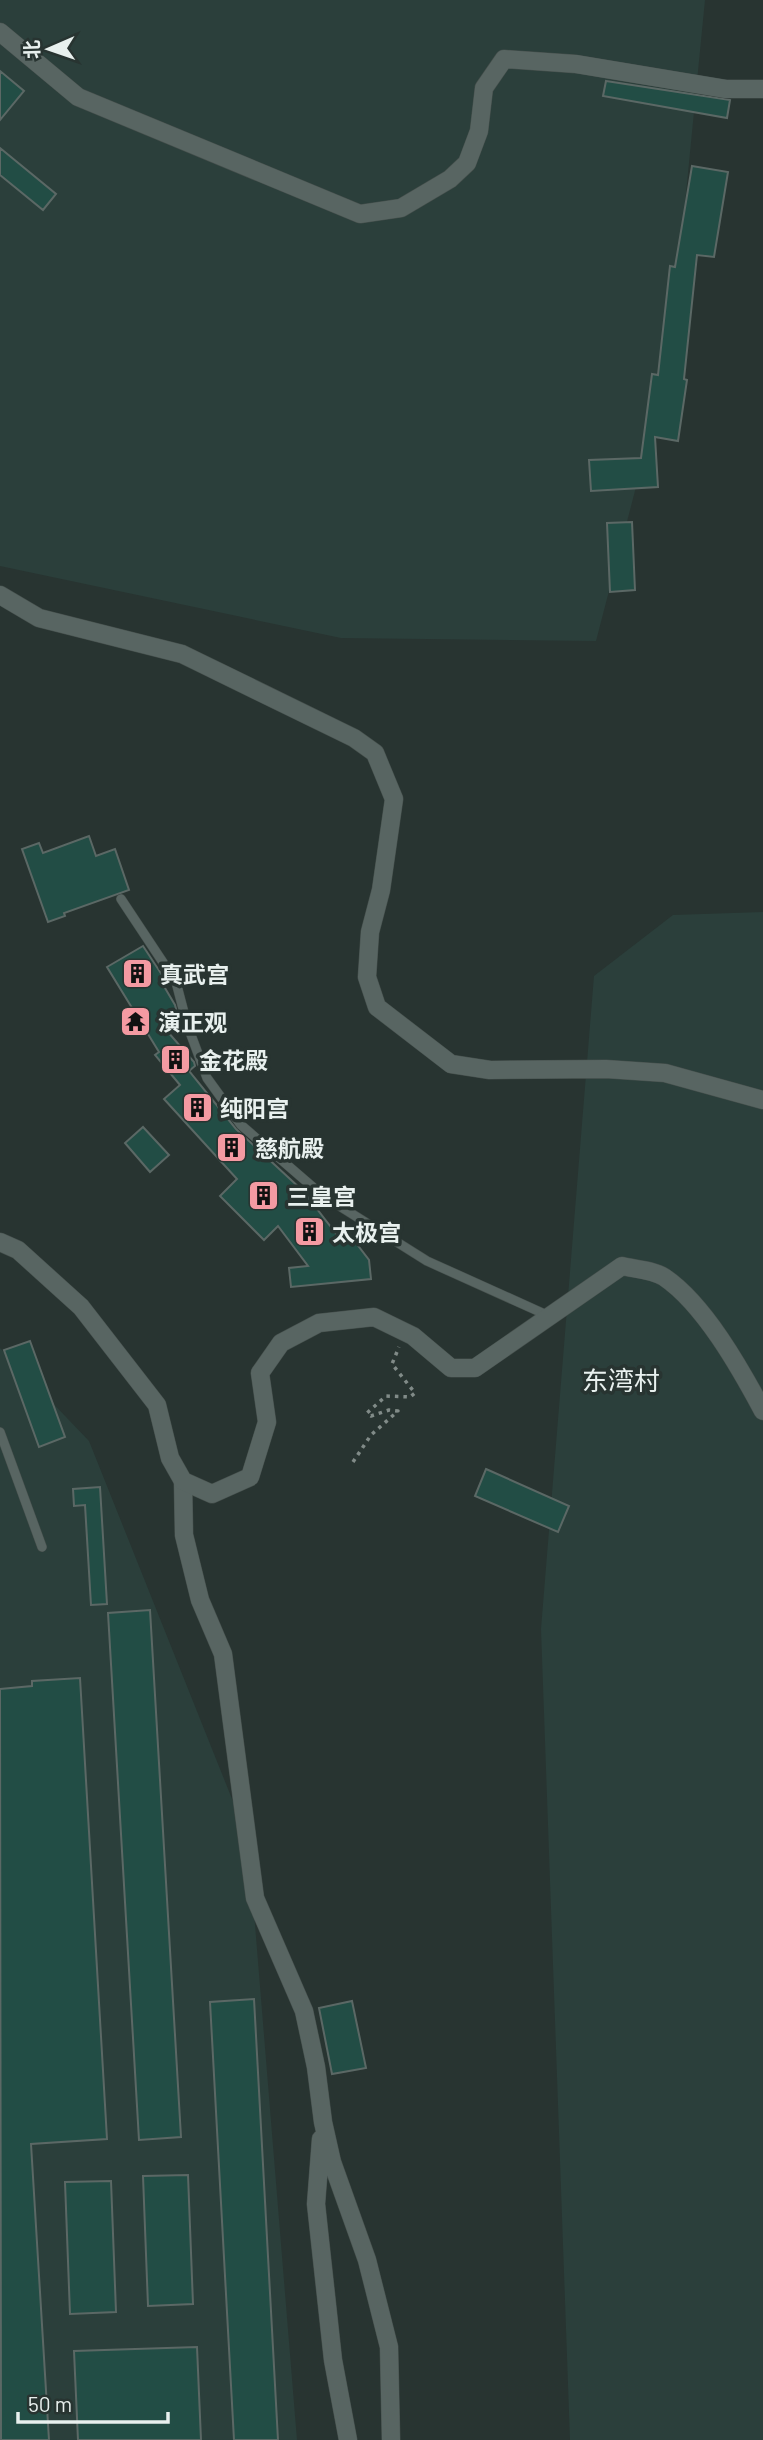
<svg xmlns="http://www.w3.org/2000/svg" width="763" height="2440" font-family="Barlow,'Noto Sans SC',sans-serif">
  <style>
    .built { fill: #2b3f3b }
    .building { fill: #224d45; stroke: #5b6865; stroke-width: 2 }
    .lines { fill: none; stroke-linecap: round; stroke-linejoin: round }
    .lane-casing { stroke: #454f4c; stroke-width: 10 }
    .street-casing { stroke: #454f4c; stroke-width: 19 }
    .secondary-casing { stroke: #454f4c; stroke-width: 19 }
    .path { stroke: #818b88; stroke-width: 3.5; stroke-dasharray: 3.5 5; stroke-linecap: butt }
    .lane { stroke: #586562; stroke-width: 9 }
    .street { stroke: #586562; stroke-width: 18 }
    .secondary { stroke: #586562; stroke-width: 18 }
    .labels { text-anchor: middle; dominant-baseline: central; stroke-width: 7; stroke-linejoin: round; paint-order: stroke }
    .poi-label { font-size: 23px; font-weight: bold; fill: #e8f0ee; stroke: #283431; text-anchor: start }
    .quarter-label { font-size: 26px; fill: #e8f0ee; stroke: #283431 }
  </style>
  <rect width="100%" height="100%" fill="#283431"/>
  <path class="built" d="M 0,0 L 705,0 L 670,356 L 596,641 L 341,638 L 0,566 Z
    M 763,912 L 763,2440 L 570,2440 L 541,1629 L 594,976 L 673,915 Z
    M 0,1348 L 89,1441 L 248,1839 L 297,2440 L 0,2440 Z"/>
  <path class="building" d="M 0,71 L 24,91 L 0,120 Z
    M 606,81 L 730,100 L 727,118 L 603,96 Z
    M 0,148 L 56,194 L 43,210 L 0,175 Z
    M 692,166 L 728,172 L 714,257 L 697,255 L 684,379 L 687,380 L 678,441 L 655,437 L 658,487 L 591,491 L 589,460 L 641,458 L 652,374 L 658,375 L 670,266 L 675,267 Z
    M 632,522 L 635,590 L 610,592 L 607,523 Z
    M 89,836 L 96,856 L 115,849 L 129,890 L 64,913 L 65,916 L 48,922 L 22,849 L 39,843 L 43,853 Z
    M 143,946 L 166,981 L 162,983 L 175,1005 L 180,1024 L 167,1031 L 194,1062 L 195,1066 L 189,1071 L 236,1129 L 303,1191 L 341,1240 L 349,1234 L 369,1260 L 371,1279 L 291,1287 L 289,1268 L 308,1266 L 278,1226 L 264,1240 L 220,1196 L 237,1179 L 164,1099 L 180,1085 L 155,1055 L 159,1052 L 107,967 Z
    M 143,1127 L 169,1155 L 150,1172 L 125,1143 Z
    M 30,1341 L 65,1437 L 39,1447 L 4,1350 Z
    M 486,1469 L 569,1506 L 558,1532 L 475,1496 Z
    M 100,1487 L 107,1604 L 91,1605 L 85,1505 L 74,1506 L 73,1489 Z
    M 150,1610 L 181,2137 L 139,2140 L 108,1613 Z
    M 80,1678 L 107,2139 L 31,2144 L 49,2440 L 1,2440 L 0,1689 L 32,1686 L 32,1681 Z
    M 254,1999 L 278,2440 L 234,2440 L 210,2002 Z
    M 352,2001 L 366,2068 L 332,2074 L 319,2008 Z
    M 188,2175 L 193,2304 L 148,2306 L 143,2176 Z
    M 111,2181 L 116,2312 L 70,2314 L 65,2182 Z
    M 197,2347 L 201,2440 L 78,2440 L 74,2351 Z"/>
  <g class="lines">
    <defs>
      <path id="lane" d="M 121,899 L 176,982 L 187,1024 L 207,1078 L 241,1125 L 322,1195 L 427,1261 L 549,1316
        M 0,1432 L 42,1547"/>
      <path id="street" d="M 0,32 L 78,97 L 360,214 L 401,208 L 450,179 L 467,163 L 479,131 L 484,88 L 504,59 L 576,64 L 726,89 L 763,89
        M 0,595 L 39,618 L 182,654 L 354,738 L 375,753 L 394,799 L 381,890 L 370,932 L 367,977 L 377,1007 L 451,1064 L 490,1070 L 606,1069 L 665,1073 L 763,1100
        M 183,1481 L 184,1535 L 200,1600 L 223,1654 L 255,1898 L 304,2011 L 316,2067 L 323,2122 L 332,2162 L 367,2260 L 389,2347 L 391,2440
        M 321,2139 L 316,2204 L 333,2360 L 348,2440"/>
      <path id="secondary" d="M 0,1242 L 18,1250 L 81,1307 L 157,1405 L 170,1458 L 183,1481 L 212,1494 L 250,1477 L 267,1422 L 260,1373 L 281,1343 L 319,1323 L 374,1317 L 413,1336 L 451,1368 L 475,1368 L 622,1266 C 635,1269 653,1270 664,1277 C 704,1304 740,1368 763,1411"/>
    </defs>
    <use href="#lane" class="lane-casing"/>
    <use href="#street" class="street-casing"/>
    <use href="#secondary" class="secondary-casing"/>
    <path class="path" d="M 353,1462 L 371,1435 L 398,1411 L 389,1410 L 371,1416 L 367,1413 L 386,1396 L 410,1397 L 415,1393 L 392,1364 L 399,1347"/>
    <use href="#lane" class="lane"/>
    <use href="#street" class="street"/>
    <use href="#secondary" class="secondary"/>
  </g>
  <defs>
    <symbol id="building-square" viewBox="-11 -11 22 22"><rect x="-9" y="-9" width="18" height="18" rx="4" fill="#f49aa2" stroke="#283431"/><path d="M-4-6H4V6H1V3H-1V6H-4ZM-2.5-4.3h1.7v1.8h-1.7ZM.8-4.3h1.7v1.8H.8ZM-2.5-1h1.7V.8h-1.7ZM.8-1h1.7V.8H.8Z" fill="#111"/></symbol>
    <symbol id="temple-square" viewBox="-11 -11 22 22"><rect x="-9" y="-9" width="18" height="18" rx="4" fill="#f49aa2" stroke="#283431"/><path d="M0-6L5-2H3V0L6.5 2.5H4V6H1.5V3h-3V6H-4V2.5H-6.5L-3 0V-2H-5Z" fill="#111"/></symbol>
  </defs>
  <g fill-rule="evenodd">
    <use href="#building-square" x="120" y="956" width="35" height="35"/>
    <use href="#temple-square" x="118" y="1004" width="35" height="35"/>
    <use href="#building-square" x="158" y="1042" width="35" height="35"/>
    <use href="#building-square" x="180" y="1090" width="35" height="35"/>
    <use href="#building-square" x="214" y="1130" width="35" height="35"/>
    <use href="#building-square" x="246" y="1178" width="35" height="35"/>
    <use href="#building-square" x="292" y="1214" width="35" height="35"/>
  </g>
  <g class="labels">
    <g class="poi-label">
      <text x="160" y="974">真武宫</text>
      <text x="158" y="1022">演正观</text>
      <text x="199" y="1060">金花殿</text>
      <text x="220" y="1108">纯阳宫</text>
      <text x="255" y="1148">慈航殿</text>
      <text x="287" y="1196">三皇宫</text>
      <text x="332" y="1232">太极宫</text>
    </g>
    <g class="quarter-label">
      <text x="621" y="1379">东湾村</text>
    </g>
  </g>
  <g transform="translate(49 49) rotate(268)" stroke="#283431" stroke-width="5" paint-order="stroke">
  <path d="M0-5L12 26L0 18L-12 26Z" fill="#e8f0ee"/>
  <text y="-10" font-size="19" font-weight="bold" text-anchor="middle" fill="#e8f0ee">北</text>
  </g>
  <path d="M18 2412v10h150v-10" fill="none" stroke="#e8f0ee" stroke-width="3.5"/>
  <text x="28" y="2412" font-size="21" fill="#e8f0ee" stroke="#283431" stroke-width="5" paint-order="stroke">50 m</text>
</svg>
